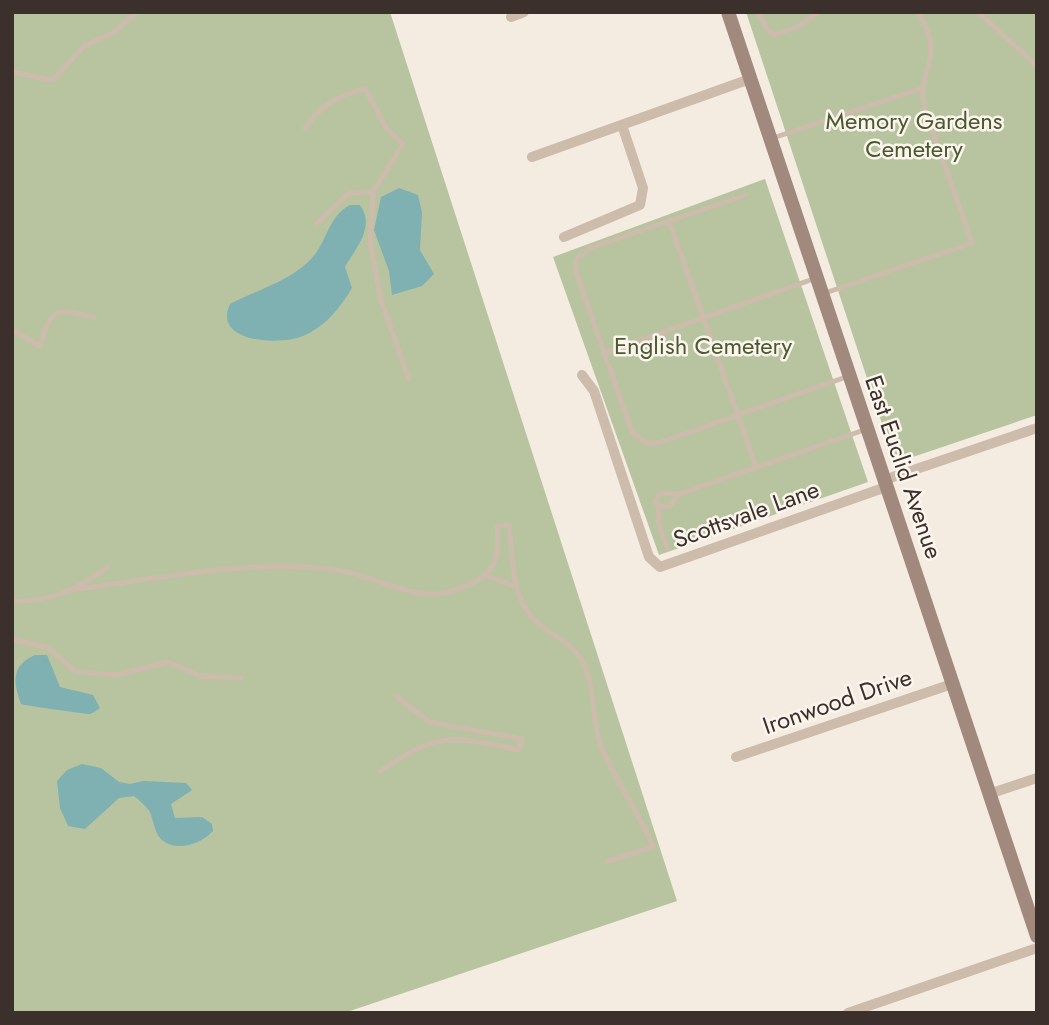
<svg xmlns="http://www.w3.org/2000/svg" width="1049" height="1025" font-family="Jost,sans-serif">
  <style>
    .green { fill: #b8c4a0 }
    .water { fill: #7fb0b2 }
    .lines { fill: none; stroke-linecap: round; stroke-linejoin: round }
    .service { stroke: #cdbbac; stroke-width: 5 }
    .minor { stroke: #cdbbac; stroke-width: 10 }
    .secondary { stroke: #a18a7d; stroke-width: 14 }
    .labels { text-anchor: middle; dominant-baseline: central; stroke-width: 5; stroke-linejoin: round; paint-order: stroke }
    .park-label { font-size: 24px; fill: #4a5a2e; stroke: #fbf5ee }
    .street-label { font-size: 24px; fill: #3b302b; stroke: #fbf5ee }
  </style>
  <rect width="100%" height="100%" fill="#f4ebe1"/>
  <path class="green" d="M 12,12 L 390,12 L 677,901 L 344,1013 L 12,1013 Z
    M 746,12 L 1037,12 L 1037,415 L 895,463 Z
    M 765,179 L 868,482 L 659,555 L 553,257 Z"/>
  <path class="water" d="M 399,188 L 418,195 L 422,212 L 420,250 L 434,274 L 422,286 L 392,295 L 389,271 L 374,230 L 381,197 Z
    M 350,205 L 360,205 C 376,227 355,249 345,267 L 352,288 C 339,309 327,325 303,336 C 279,346 212,342 230,304 C 256,290 286,283 308,262 C 328,244 326,218 350,205 Z
    M 35,655 L 47,655 L 60,687 L 93,695 L 100,708 C 98,710 92,713 90,714 C 86,714 28,706 21,704 C 13,683 11,665 35,655 Z
    M 82,764 L 101,768 L 119,782 L 130,784 L 143,781 L 186,783 L 192,790 L 171,804 L 175,818 L 202,817 L 212,824 L 213,831 C 201,844 176,853 161,839 C 155,833 153,820 150,812 C 146,806 140,801 134,796 L 119,798 L 85,829 L 68,826 L 60,808 L 57,781 L 67,770 Z"/>
  <g class="lines">
    <path class="service" d="M 758,12 L 767,29 L 774,35 L 798,27 L 818,12
      M 978,12 L 1037,66
      M 12,72 L 53,80 L 84,46 L 113,33 L 137,12
      M 305,128 C 322,104 337,97 365,88 L 386,128 L 403,144 L 373,192 L 370,243 L 381,300 L 409,380
      M 773,138 L 922,88
      M 746,195 L 590,248 L 576,259 L 576,272 L 632,432 L 646,443 L 658,443 L 849,376
      M 669,221 L 756,467
      M 317,223 L 349,193 L 373,192
      M 825,293 L 972,243 L 924,106 C 917,67 947,60 918,12
      M 12,330 L 40,346 C 52,305 55,309 94,317
      M 604,353 L 816,278
      M 679,494 L 670,506 L 659,507 L 655,501 L 660,493 L 679,494 L 867,429
      M 659,507 L 658,522 L 667,549
      M 485,575 L 514,586
      M 70,590 C 157,579 249,558 337,570 C 373,575 415,603 452,591 C 491,578 501,567 497,526 L 509,525 C 514,560 509,599 539,624 C 556,638 573,643 583,663 C 596,689 591,720 601,746 C 615,781 639,812 653,847 L 608,861
      M 12,601 C 49,603 79,588 108,567
      M 12,639 L 48,648 L 75,671 L 116,675 L 168,662 L 200,676 L 241,678
      M 380,771 C 439,731 452,736 519,750 L 522,739 L 429,722 L 396,696"/>
    <path class="minor" d="M 511,17 L 524,12
      M 532,157 L 750,79
      M 564,237 L 640,205 L 643,188 L 622,125
      M 582,375 L 594,391 L 649,557 L 660,567 L 886,487
      M 884,480 L 1037,428
      M 736,757 L 952,684
      M 989,794 L 1037,778
      M 848,1013 L 1037,948"/>
    <path class="secondary" d="M 728,12 L 1037,936"/>
  </g>
  <g class="labels">
    <g class="park-label">
      <text x="914" y="120">Memory Gardens<tspan x="914" dy="28">Cemetery</tspan></text>
      <text x="703" y="345">English Cemetery</text>
    </g>
    <g class="street-label">
      <text transform="translate(904 467) rotate(71)">East Euclid Avenue</text>
      <text transform="translate(746 514) rotate(-20)">Scottsvale Lane</text>
      <text transform="translate(837 701) rotate(-19)">Ironwood Drive</text>
    </g>
  </g>
  <rect width="1049" height="1025" fill="none" stroke="#3b302b" stroke-width="28"/>
</svg>
